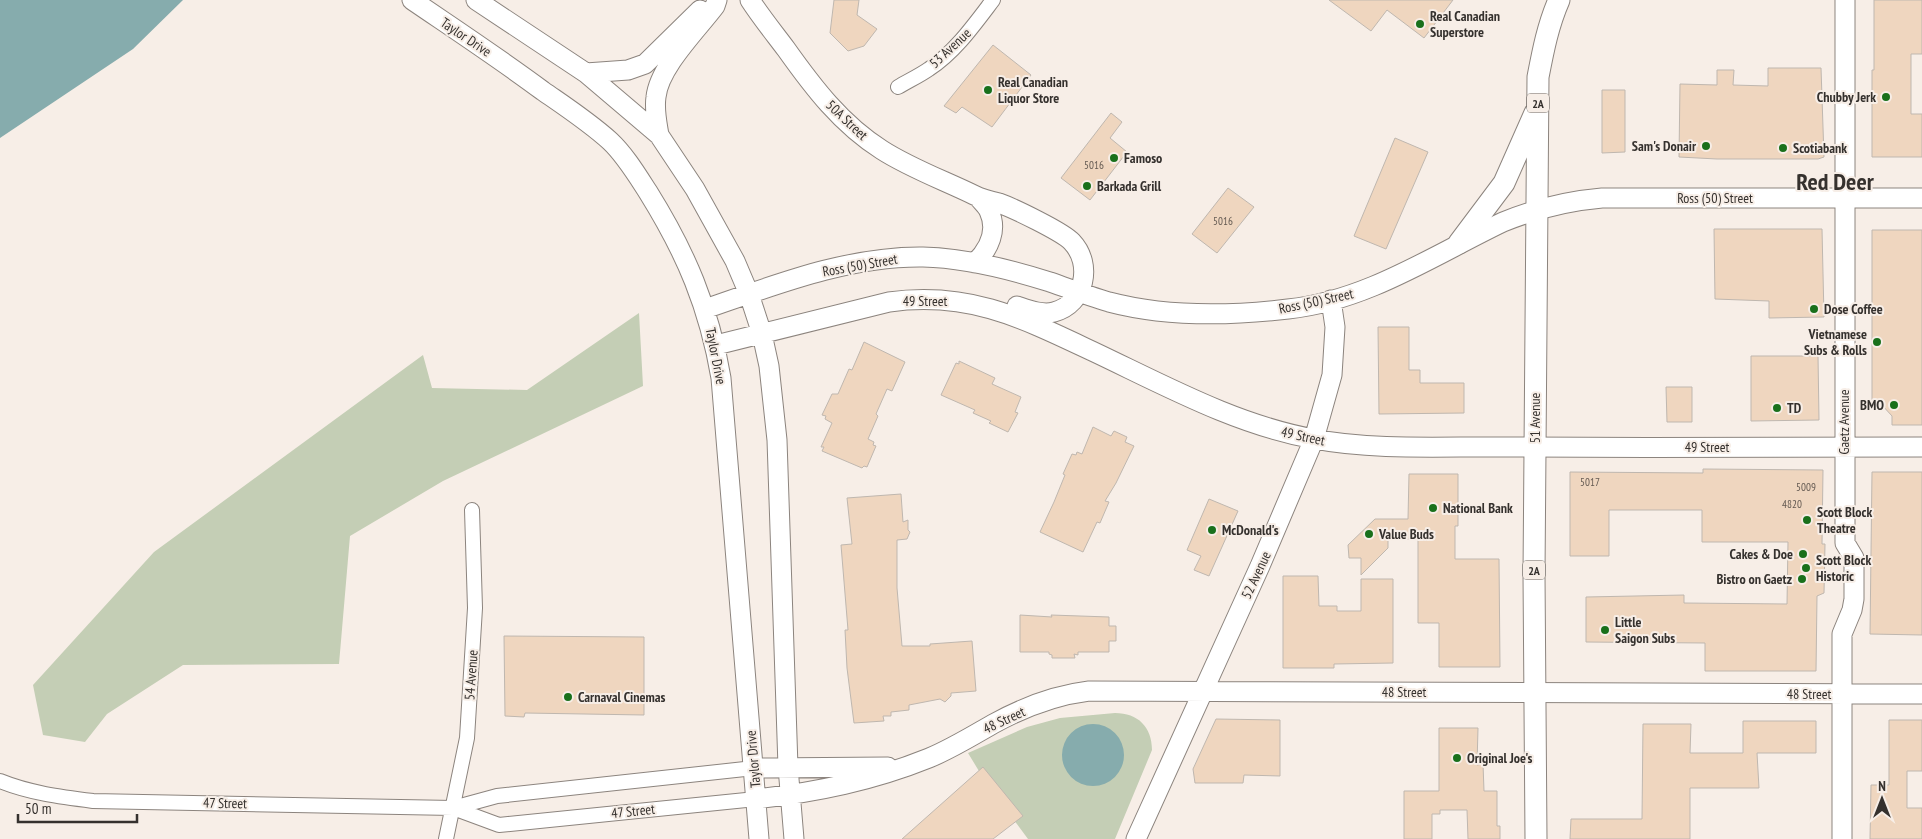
<svg xmlns="http://www.w3.org/2000/svg" width="1922" height="839" font-family="'PT Sans Narrow',sans-serif">
  <style>
    .green { fill: #c4ceb5 }
    .water { fill: #86acad }
    .building { fill: #efd6bf; stroke: #bfb7af }
    .lines { fill: none; stroke-linecap: round; stroke-linejoin: round }
    .street-casing { stroke: #8c847e; stroke-width: 16 }
    .secondary-casing { stroke: #8c847e; stroke-width: 21 }
    .primary-casing { stroke: #8c847e; stroke-width: 23 }
    .street { stroke: #fff; stroke-width: 14 }
    .secondary { stroke: #fff; stroke-width: 19 }
    .primary { stroke: #fff; stroke-width: 21 }
    .poi-dot { fill: #19701b; stroke: #f7eee7; stroke-width: 2 }
    .labels { text-anchor: middle; dominant-baseline: central; stroke-width: 4; stroke-linejoin: round; paint-order: stroke }
    .number-label { font-size: 11px; fill: #645a52 }
    .shield { fill: #f7eee7; stroke: #6f6a66; stroke-width: 1 }
    .shield-label { font-size: 12px; font-weight: bold; fill: #35312e }
    .poi-label { font-size: 14px; font-weight: bold; fill: #35312e; stroke: #f7eee7; text-anchor: start }
    .street-label { font-size: 14px; fill: #35312e; stroke: #f7eee7 }
    .town-label { font-size: 24px; font-weight: bold; fill: #35312e; stroke: #f7eee7 }
  </style>
  <rect width="100%" height="100%" fill="#f7eee7"/>
  <path class="green" d="M 639,313 L 643,386 L 443,481 L 350,536 L 339,664 L 183,665 L 107,714 L 85,742 L 43,735 L 33,685 L 154,552 L 423,355 L 432,388 L 527,390 Z
    M 1115,713 C 1138,713 1152,727 1152,750 L 1115,839 L 1028,839 L 985,781 L 968,753 L 1027,727 L 1060,718 Z"/>
  <path class="water" d="M 0,0 L 183,0 L 133,49 L 0,138 Z
    M1062 755a31 31 0 1 1 62 0a31 31 0 1 1-62 0Z"/>
  <path class="building" d="M 834,0 L 859,0 L 857,15 L 877,29 L 864,46 L 848,51 L 830,33 Z
    M 1329,0 L 1453,0 L 1424,38 L 1387,10 L 1371,31 Z
    M 1874,0 L 1922,0 L 1922,54 L 1911,54 L 1911,114 L 1922,114 L 1922,157 L 1872,157 L 1872,70 L 1874,70 Z
    M 993,45 L 1031,75 L 992,127 L 962,107 L 956,113 L 944,106 Z
    M 1768,68 L 1821,68 L 1824,157 L 1818,159 L 1717,159 L 1679,157 L 1680,84 L 1717,85 L 1717,70 L 1734,70 L 1733,85 L 1768,86 Z
    M 1602,90 L 1625,90 L 1625,152 L 1602,153 Z
    M 1111,113 L 1122,122 L 1110,138 L 1127,152 L 1090,200 L 1061,178 Z
    M 1395,138 L 1428,152 L 1386,249 L 1354,236 Z
    M 1228,188 L 1254,207 L 1217,253 L 1192,234 Z
    M 1714,229 L 1822,229 L 1824,317 L 1769,318 L 1769,301 L 1715,299 Z
    M 1872,230 L 1922,230 L 1922,425 L 1892,425 L 1892,416 L 1881,404 L 1872,404 Z
    M 1378,327 L 1409,327 L 1409,370 L 1420,370 L 1420,383 L 1464,383 L 1464,413 L 1379,414 Z
    M 864,342 L 905,362 L 892,391 L 887,389 L 876,414 L 878,416 L 868,439 L 874,442 L 873,445 L 876,446 L 867,467 L 864,466 L 862,468 L 822,451 L 824,447 L 821,447 L 832,423 L 825,419 L 826,416 L 822,415 L 832,394 L 838,394 L 849,369 L 852,370 Z
    M 1751,356 L 1818,356 L 1819,420 L 1751,421 Z
    M 959,361 L 995,378 L 992,384 L 1021,397 L 1015,412 L 1018,413 L 1008,432 L 989,423 L 991,421 L 973,413 L 975,410 L 941,395 L 956,363 L 959,364 Z
    M 1666,387 L 1692,387 L 1692,422 L 1667,422 Z
    M 1093,427 L 1111,436 L 1114,431 L 1127,437 L 1125,442 L 1134,446 L 1116,483 L 1105,501 L 1109,502 L 1100,523 L 1097,522 L 1083,552 L 1040,532 L 1054,502 L 1065,475 L 1063,474 L 1072,454 L 1076,455 L 1077,452 L 1082,454 Z
    M 1703,469 L 1823,470 L 1822,544 L 1825,544 L 1824,593 L 1817,596 L 1816,671 L 1705,671 L 1705,643 L 1586,642 L 1586,597 L 1684,595 L 1684,603 L 1787,604 L 1788,542 L 1702,542 L 1702,510 L 1609,510 L 1609,556 L 1570,556 L 1570,472 L 1703,473 Z
    M 1872,472 L 1922,472 L 1922,635 L 1870,634 Z
    M 1409,474 L 1458,474 L 1458,526 L 1455,526 L 1455,559 L 1499,559 L 1500,667 L 1439,667 L 1439,623 L 1418,623 L 1418,539 L 1388,539 L 1388,548 L 1361,575 L 1361,558 L 1349,558 L 1348,545 L 1375,519 L 1408,519 Z
    M 901,494 L 903,522 L 908,520 L 908,530 L 910,532 L 907,539 L 897,540 L 897,588 L 902,646 L 930,646 L 930,644 L 972,641 L 976,691 L 951,693 L 951,696 L 945,702 L 940,699 L 909,705 L 909,710 L 891,712 L 891,716 L 883,716 L 884,721 L 854,723 L 847,668 L 845,630 L 848,630 L 841,545 L 852,544 L 847,498 Z
    M 1209,499 L 1238,511 L 1209,576 L 1194,570 L 1201,556 L 1187,550 Z
    M 1283,576 L 1318,576 L 1319,606 L 1337,606 L 1337,611 L 1361,611 L 1361,579 L 1393,579 L 1393,663 L 1334,664 L 1334,668 L 1283,668 Z
    M 1020,615 L 1052,617 L 1051,615 L 1109,617 L 1109,626 L 1116,626 L 1116,641 L 1109,641 L 1109,652 L 1078,652 L 1078,655 L 1074,654 L 1075,658 L 1052,658 L 1052,655 L 1049,654 L 1049,652 L 1020,652 Z
    M 504,636 L 644,637 L 644,715 L 525,713 L 524,717 L 505,716 Z
    M 1216,719 L 1280,720 L 1280,776 L 1244,775 L 1243,783 L 1195,783 L 1193,769 Z
    M 1889,720 L 1922,720 L 1922,771 L 1907,771 L 1907,808 L 1922,808 L 1922,839 L 1870,839 L 1871,785 L 1889,785 Z
    M 1743,721 L 1816,721 L 1816,753 L 1757,753 L 1759,788 L 1690,788 L 1690,839 L 1570,839 L 1571,819 L 1642,819 L 1643,724 L 1691,724 L 1690,753 L 1743,753 Z
    M 1439,728 L 1478,728 L 1477,765 L 1483,764 L 1484,791 L 1497,791 L 1497,826 L 1500,826 L 1500,839 L 1468,839 L 1467,810 L 1440,810 L 1440,814 L 1432,814 L 1432,839 L 1404,839 L 1404,791 L 1439,791 Z
    M 983,767 L 1023,816 L 993,839 L 902,839 Z"/>
  <g class="lines">
    <defs>
      <path id="street" d="M 898,87 C 908,81 919,76 929,69 C 955,52 974,25 993,0
        M 0,781 C 29,793 61,797 93,801 L 453,808 L 497,796 L 754,768
        M 453,808 L 499,825 L 756,799
        M 446,839 L 467,738 L 475,608 L 472,510"/>
      <path id="secondary" d="M 412,0 C 456,30 500,59 543,91 C 566,107 589,122 610,141 C 625,155 637,175 648,192 C 686,253 709,307 721,378 L 759,839
        M 476,0 L 586,73 L 659,135 L 695,189 L 735,261 L 749,294 L 762,334 L 769,366 L 777,440 L 788,767 L 794,839
        M 750,0 C 761,17 774,33 786,49 C 813,87 841,124 882,150 C 910,168 943,180 974,195 C 982,199 990,201 999,203 C 1013,208 1063,232 1072,242 C 1093,264 1085,304 1054,312 C 1042,315 1029,310 1017,306
        M 586,73 L 628,70 L 645,64 L 700,10
        M 659,135 C 657,123 654,110 656,97 C 659,67 697,30 715,6 L 717,0
        M 975,263 C 989,249 998,230 989,211 C 987,206 982,202 979,198
        M 705,309 C 775,285 848,256 923,257 C 966,258 1009,269 1050,282 C 1070,289 1089,296 1109,302 C 1166,317 1229,316 1288,309 C 1366,301 1434,255 1503,222 C 1535,209 1567,201 1602,198 L 1922,198
        M 716,345 L 889,302 C 969,291 1022,318 1092,351 C 1164,385 1236,425 1314,439 C 1376,451 1448,446 1511,447 C 1648,448 1785,447 1922,447
        M 754,768 L 888,767
        M 756,799 C 817,792 872,781 929,758 C 951,749 972,736 993,724 C 1022,708 1056,695 1089,691 L 1922,694
        M 1136,839 L 1260,566 L 1314,439 L 1332,375 L 1335,327 L 1331,300
        M 1842,839 L 1842,634 L 1852,610 L 1854,599 L 1854,558 L 1845,543 L 1845,0"/>
      <path id="primary" d="M 1459,243 L 1504,183 L 1535,113
        M 1536,839 L 1534,574 L 1538,77 C 1543,51 1548,25 1559,0"/>
    </defs>
    <use href="#street" class="street-casing"/>
    <use href="#secondary" class="secondary-casing"/>
    <use href="#primary" class="primary-casing"/>
    <use href="#street" class="street"/>
    <use href="#secondary" class="secondary"/>
    <use href="#primary" class="primary"/>
  </g>
  <g class="poi-dot">
    <circle cx="1420" cy="24" r="5"/>
    <circle cx="988" cy="90" r="5"/>
    <circle cx="1886" cy="97" r="5"/>
    <circle cx="1706" cy="146" r="5"/>
    <circle cx="1783" cy="148" r="5"/>
    <circle cx="1114" cy="158" r="5"/>
    <circle cx="1087" cy="186" r="5"/>
    <circle cx="1814" cy="309" r="5"/>
    <circle cx="1877" cy="342" r="5"/>
    <circle cx="1894" cy="405" r="5"/>
    <circle cx="1777" cy="408" r="5"/>
    <circle cx="1433" cy="508" r="5"/>
    <circle cx="1807" cy="520" r="5"/>
    <circle cx="1212" cy="530" r="5"/>
    <circle cx="1369" cy="534" r="5"/>
    <circle cx="1803" cy="554" r="5"/>
    <circle cx="1806" cy="568" r="5"/>
    <circle cx="1802" cy="579" r="5"/>
    <circle cx="1605" cy="630" r="5"/>
    <circle cx="568" cy="697" r="5"/>
    <circle cx="1457" cy="758" r="5"/>
  </g>
  <g class="labels">
    <g class="number-label">
      <text x="1094" y="165">5016</text>
      <text x="1223" y="221">5016</text>
      <text x="1590" y="482">5017</text>
      <text x="1806" y="487">5009</text>
      <text x="1792" y="504">4820</text>
    </g>
    <g class="shield">
      <rect x="1527" y="93.5" width="22" height="19" rx="4"/>
      <rect x="1523" y="560.5" width="22" height="19" rx="4"/>
    </g>
    <g class="shield-label">
      <text x="1538" y="103">2A</text>
      <text x="1534" y="570">2A</text>
    </g>
    <g class="poi-label">
      <text x="1430" y="16">Real Canadian<tspan x="1430" dy="16">Superstore</tspan></text>
      <text x="998" y="82">Real Canadian<tspan x="998" dy="16">Liquor Store</tspan></text>
      <text x="1876" y="97" text-anchor="end">Chubby Jerk</text>
      <text x="1696" y="146" text-anchor="end">Sam's Donair</text>
      <text x="1793" y="148">Scotiabank</text>
      <text x="1124" y="158">Famoso</text>
      <text x="1097" y="186">Barkada Grill</text>
      <text x="1824" y="309">Dose Coffee</text>
      <text x="1867" y="334" text-anchor="end">Vietnamese<tspan x="1867" dy="16">Subs &amp; Rolls</tspan></text>
      <text x="1884" y="405" text-anchor="end">BMO</text>
      <text x="1787" y="408">TD</text>
      <text x="1443" y="508">National Bank</text>
      <text x="1817" y="512">Scott Block<tspan x="1817" dy="16">Theatre</tspan></text>
      <text x="1222" y="530">McDonald's</text>
      <text x="1379" y="534">Value Buds</text>
      <text x="1793" y="554" text-anchor="end">Cakes &amp; Doe</text>
      <text x="1816" y="560">Scott Block<tspan x="1816" dy="16">Historic</tspan></text>
      <text x="1792" y="579" text-anchor="end">Bistro on Gaetz</text>
      <text x="1615" y="622">Little<tspan x="1615" dy="16">Saigon Subs</tspan></text>
      <text x="578" y="697">Carnaval Cinemas</text>
      <text x="1467" y="758">Original Joe's</text>
    </g>
    <g class="street-label">
      <text transform="translate(466 37) rotate(34)">Taylor Drive</text>
      <text transform="translate(950 48) rotate(-43)">53 Avenue</text>
      <text transform="translate(847 120) rotate(43)">50A Street</text>
      <text x="1715" y="198">Ross (50) Street</text>
      <text transform="translate(860 265) rotate(-10)">Ross (50) Street</text>
      <text x="925" y="301">49 Street</text>
      <text transform="translate(1316 301) rotate(-12)">Ross (50) Street</text>
      <text transform="translate(716 356) rotate(79)">Taylor Drive</text>
      <text transform="translate(1535 418) rotate(-90)">51 Avenue</text>
      <text transform="translate(1844 422) rotate(-90)">Gaetz Avenue</text>
      <text transform="translate(1303 436) rotate(12)">49 Street</text>
      <text x="1707" y="447">49 Street</text>
      <text transform="translate(1256 575) rotate(-65)">52 Avenue</text>
      <text transform="translate(471 675) rotate(-86)">54 Avenue</text>
      <text x="1404" y="692">48 Street</text>
      <text x="1809" y="694">48 Street</text>
      <text transform="translate(1004 720) rotate(-25)">48 Street</text>
      <text transform="translate(753 759) rotate(-95)">Taylor Drive</text>
      <text transform="translate(225 803) rotate(1)">47 Street</text>
      <text transform="translate(633 811) rotate(-6)">47 Street</text>
    </g>
    <g class="town-label">
      <text x="1835" y="181">Red Deer</text>
    </g>
  </g>
  <g transform="translate(1882 799)" stroke="#f7eee7" stroke-width="4" paint-order="stroke">
  <path d="M0-4L9 19L0 12L-9 19Z" fill="#35312e"/>
  <text y="-8" font-size="14" font-weight="bold" text-anchor="middle" fill="#35312e">N</text>
  </g>
  <path d="M18 814v8h119v-8" fill="none" stroke="#35312e" stroke-width="2.5"/>
  <text x="25" y="814" font-size="15" fill="#35312e" stroke="#f7eee7" stroke-width="4" paint-order="stroke">50 m</text>
</svg>
